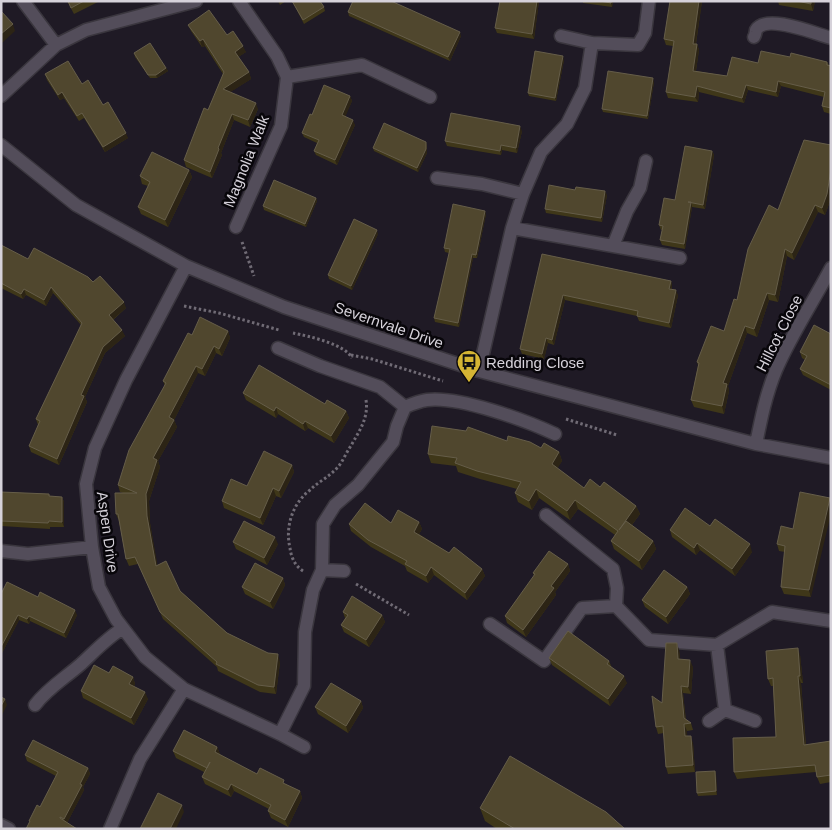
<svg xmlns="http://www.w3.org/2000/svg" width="832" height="830" font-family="Helvetica,sans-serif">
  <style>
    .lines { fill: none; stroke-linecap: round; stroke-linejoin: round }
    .minor-casing { stroke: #3a363e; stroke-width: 15 }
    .path { stroke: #706b75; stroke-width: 3; stroke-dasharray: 2.5 2.5; stroke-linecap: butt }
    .minor { stroke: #534d5a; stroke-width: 12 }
    .wall { fill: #3f3719 }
    .shaded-wall { fill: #2c2415 }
    .building { fill: #50472e; stroke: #655d49 }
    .labels { text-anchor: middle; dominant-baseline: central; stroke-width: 5; stroke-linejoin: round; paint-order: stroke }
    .street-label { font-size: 15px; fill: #d6d2da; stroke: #08060a }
    .poi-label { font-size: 15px; fill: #d6d2da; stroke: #08060a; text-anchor: start }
  </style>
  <rect width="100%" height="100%" fill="#1f1a25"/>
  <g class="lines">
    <defs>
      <path id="minor" d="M 23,1 L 56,45
        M 561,36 L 592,43 L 638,45 L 645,33 L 649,1
        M 754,37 C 755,37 756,30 756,30 C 766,13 816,34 831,38
        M 287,77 L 362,65 L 430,97
        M 1,96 L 56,45 L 86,30 L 196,1
        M 1,145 L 76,205 L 186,266 L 284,307 L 479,371 L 756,444 L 831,458
        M 437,178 L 482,184 L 523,194
        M 236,227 L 281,126 L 287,77 L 277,56 L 239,1
        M 512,228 L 680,258
        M 613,246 L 627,211 L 640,188 L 646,161
        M 186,266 L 126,380 L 95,448 L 86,484 L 92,547 L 99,587 L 116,619 L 145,657 L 184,689 L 280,734 L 304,747
        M 278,348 L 320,366 L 380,387 L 405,407
        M 479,371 L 512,228 L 523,194 L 541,152 L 567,124 L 585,88 L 592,43
        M 405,407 C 412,404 420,401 427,400 C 459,396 525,420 555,434
        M 756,444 C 761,419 766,394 776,370 C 791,335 813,302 831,268
        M 546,515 L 613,569 L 617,588 L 616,606 L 649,640 L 717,645 L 772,612 L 831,621
        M 1,551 L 28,554 L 92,547
        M 322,570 L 344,571
        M 490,624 L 544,661 L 582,608 L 616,606
        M 35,705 C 48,688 65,678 81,664 C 95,651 107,638 123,628
        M 725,710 L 755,721
        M 709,721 L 725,710 L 717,645
        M 280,734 L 304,686 L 305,632 L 313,590 L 322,570 L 323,524 L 335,505 L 358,485 L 393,442 L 397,426 L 405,407
        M 1,825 L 9,829
        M 110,829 L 140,759 L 184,689"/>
    </defs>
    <use href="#minor" class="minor-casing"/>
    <path class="path" d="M 242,242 L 254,276
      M 184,306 L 219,313 L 279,330
      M 293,333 C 308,336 345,344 352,358
      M 351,355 L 372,359 L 443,381
      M 566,419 L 617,435
      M 303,571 C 295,566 291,557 290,548 C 285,527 292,504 310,490 C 318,482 329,477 337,468 C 342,463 345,455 349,449 C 358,433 369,419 366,400
      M 356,584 L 409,615"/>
    <use href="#minor" class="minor"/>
  </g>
  <path class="wall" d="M 67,1 L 100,1 L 74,14 Z
    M 278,1 L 286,1 L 280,5 Z
    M 292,1 L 324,7 L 325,11 L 304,24 Z
    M 539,1 L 534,39 L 497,33 L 495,28 Z
    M 583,1 L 613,1 L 612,7 L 583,3 Z
    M 670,1 L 702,1 L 696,44 L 697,44 L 699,50 L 696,71 L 727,76 L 758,63 L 790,57 L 827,62 L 829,65 L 831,66 L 831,114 L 824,112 L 822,106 L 824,97 L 781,86 L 778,97 L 748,90 L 744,103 L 699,92 L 698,102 L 668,98 L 666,92 L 673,46 L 666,45 L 664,39 Z
    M 778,1 L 815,1 L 813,11 L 779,5 Z
    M 348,12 L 461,36 L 450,61 L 349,16 Z
    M 188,25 L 227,35 L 246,52 L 238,57 L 249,72 L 251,79 L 230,92 L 258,109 L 250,127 L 234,120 L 221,153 L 222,155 L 212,178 L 186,167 L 184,160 L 208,110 L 223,74 L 205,46 L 202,47 L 191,31 Z
    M 134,53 L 166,68 L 168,71 L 157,78 L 150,78 L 135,57 Z
    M 564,60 L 556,101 L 529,96 L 528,93 Z
    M 45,74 L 82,84 L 103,105 L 128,138 L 105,152 L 84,118 L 79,121 L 64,98 L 60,100 L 47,80 Z
    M 654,82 L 648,119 L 603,112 L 602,109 Z
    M 350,96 L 352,101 L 345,116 L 355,125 L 337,165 L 316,155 L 314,151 L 317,143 L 304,137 L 302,133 L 312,115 Z
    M 522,131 L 517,153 L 502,150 L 501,155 L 447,146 L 445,141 Z
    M 427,145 L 427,153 L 418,172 L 374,151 L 373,148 Z
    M 831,145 L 831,194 L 830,201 L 825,215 L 818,212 L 794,260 L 787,256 L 778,302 L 769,300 L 757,337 L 747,333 L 728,386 L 729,391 L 724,414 L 694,407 L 691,400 L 698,365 L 697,362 L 724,331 L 737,300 L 778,210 Z
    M 712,151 L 714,155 L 705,209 L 692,207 L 685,249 L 662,245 L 660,240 L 662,230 L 661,230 L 659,225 L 675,200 Z
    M 189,170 L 192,177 L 168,227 L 141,214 L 138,207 L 148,186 L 142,184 L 140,176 Z
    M 607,195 L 602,222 L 546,213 L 545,209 Z
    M 316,198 L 317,201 L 306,227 L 264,210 L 263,206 Z
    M 486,214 L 477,258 L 473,258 L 459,327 L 435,322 L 434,318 L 449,253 L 445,252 L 444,248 Z
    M 378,234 L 352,290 L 329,279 L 328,275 Z
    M 1,245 L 28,259 L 93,282 L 126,308 L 113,320 L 125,336 L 105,353 L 85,397 L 87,402 L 59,465 L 31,452 L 29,446 L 38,425 L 36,419 L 81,325 L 53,293 L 46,306 L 26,295 L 23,299 L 1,288 Z
    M 542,254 L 671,281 L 672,286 L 672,289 L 678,295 L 671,328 L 639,321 L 637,316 L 565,300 L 554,345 L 548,343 L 544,359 L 522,354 L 520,349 Z
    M 228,331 L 230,338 L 222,356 L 216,353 L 205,376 L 198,373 L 174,420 L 177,427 L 158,461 L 160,467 L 149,501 L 150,523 L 157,565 L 180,591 L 227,633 L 280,662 L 276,694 L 260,692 L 218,671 L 217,667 L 163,619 L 138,564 L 129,566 L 126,559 L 119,521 L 116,514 L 123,493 L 120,492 L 118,485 L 165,386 L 163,381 L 192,335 Z
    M 831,334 L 831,390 L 803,375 L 800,369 L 805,360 L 802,358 L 800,352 Z
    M 243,393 L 325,404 L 346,411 L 349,418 L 334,443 L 308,428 L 305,431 L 278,414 L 276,418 L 246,400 Z
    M 507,441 L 559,452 L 562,461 L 557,468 L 584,488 L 600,487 L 636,506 L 640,514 L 632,525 L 653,541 L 656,549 L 642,570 L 614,549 L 611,541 L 615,535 L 578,509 L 570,520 L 539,498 L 532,510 L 518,502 L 515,493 L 517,489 L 480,479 L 458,472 L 456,466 L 431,463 L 428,454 Z
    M 292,465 L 294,472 L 281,498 L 276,496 L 263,525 L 224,508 L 222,501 L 247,486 Z
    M 1,492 L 49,494 L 50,496 L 62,497 L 64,502 L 64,527 L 50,527 L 50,529 L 1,526 Z
    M 419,522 L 422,529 L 419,534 L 449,553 L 482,569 L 485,576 L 467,600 L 434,575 L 428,583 L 407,571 L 405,566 L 371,547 L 351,531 L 349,524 Z
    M 710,526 L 752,552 L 735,576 L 700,550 L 696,555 L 672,537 L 670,530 Z
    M 793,529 L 811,597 L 784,594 L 781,587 L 785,552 L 779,551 L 777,544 Z
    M 233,542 L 278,544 L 267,565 L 236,549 Z
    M 568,564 L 570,571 L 555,592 L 556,595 L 526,637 L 507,623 L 505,616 L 534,576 L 533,573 Z
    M 283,578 L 285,585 L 273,609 L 245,594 L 242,587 Z
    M 687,587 L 690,594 L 668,624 L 645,607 L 642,600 Z
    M 1,594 L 77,615 L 66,638 L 30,621 L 29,624 L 19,620 L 1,655 Z
    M 343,612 L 382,615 L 385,622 L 369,647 L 344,632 L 341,625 L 345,618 Z
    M 679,650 L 680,659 L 693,667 L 691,694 L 683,693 L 686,720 L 691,723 L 693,730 L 687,731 L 687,736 L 693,743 L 695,772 L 668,774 L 666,767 L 664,733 L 658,734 L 656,727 L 662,703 Z
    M 800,655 L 803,683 L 801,683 L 806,745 L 831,741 L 831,782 L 820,784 L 817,777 L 816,772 L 737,779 L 734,772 L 776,737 L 773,686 L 771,686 L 768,679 Z
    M 549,658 L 609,661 L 612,668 L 627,683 L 610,706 L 552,665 Z
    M 109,673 L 133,677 L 135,684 L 134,686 L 148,699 L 134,725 L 83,698 L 81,691 Z
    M 361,701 L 363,708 L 348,733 L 318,714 L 315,707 Z
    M 217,747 L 220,754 L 220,755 L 257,774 L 285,784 L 300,791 L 302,798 L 288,827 L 271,818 L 268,811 L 269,809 L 234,791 L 231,797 L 205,784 L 202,777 L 204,772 L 176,758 L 173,751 Z
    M 25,755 L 88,768 L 90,774 L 83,787 L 84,790 L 67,823 L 30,823 L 29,821 L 40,807 L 56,776 L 27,761 Z
    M 715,771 L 716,774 L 717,795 L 698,796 L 697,793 Z
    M 480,808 L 625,829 L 497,829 L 485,821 Z"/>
  <path class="shaded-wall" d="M 537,1 L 539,1 L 534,39 L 532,34 Z
    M 611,1 L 613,1 L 612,7 L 611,3 Z
    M 699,1 L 702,1 L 695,49 L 693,44 Z
    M 811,1 L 815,1 L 813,11 L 811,4 Z
    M 13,24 L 15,31 L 1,44 L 1,34 Z
    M 460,32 L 461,36 L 450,61 L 448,57 Z
    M 203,39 L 205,46 L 202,47 L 200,41 Z
    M 697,44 L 699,50 L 695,77 L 693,71 Z
    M 243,46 L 246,52 L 237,58 L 235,52 Z
    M 563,56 L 564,60 L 556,101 L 555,98 Z
    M 166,68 L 168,71 L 157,78 L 156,75 Z
    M 249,72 L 251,79 L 226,95 L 223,89 Z
    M 653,78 L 654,82 L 648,119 L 647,116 Z
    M 778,81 L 781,86 L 778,97 L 776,92 Z
    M 746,85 L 748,90 L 744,103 L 742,98 Z
    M 697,86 L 699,92 L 698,102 L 695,97 Z
    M 62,92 L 64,98 L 60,100 L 58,95 Z
    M 350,96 L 352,101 L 344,120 L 342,115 Z
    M 256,103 L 258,109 L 250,127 L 248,120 Z
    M 232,114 L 234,120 L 221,153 L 222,155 L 212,178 L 210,172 L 218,148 Z
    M 353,120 L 355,125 L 337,165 L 335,160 Z
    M 520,126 L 522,131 L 517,153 L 516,148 Z
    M 126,133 L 128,138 L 105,152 L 103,147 Z
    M 426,142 L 427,145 L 427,153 L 418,172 L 417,168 Z
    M 501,145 L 502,150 L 501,155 L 500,151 Z
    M 712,151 L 714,155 L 705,209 L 703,205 Z
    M 831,169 L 831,194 L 830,201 L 825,215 L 822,208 Z
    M 189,170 L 192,177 L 168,227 L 165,220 Z
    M 605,191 L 607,195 L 602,222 L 601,218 Z
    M 316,198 L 317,201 L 306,227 L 305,224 Z
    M 691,202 L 692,207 L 685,249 L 684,244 Z
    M 815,205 L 818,212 L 794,260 L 792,253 Z
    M 485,211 L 486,214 L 477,258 L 476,255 Z
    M 377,230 L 378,234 L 352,290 L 351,286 Z
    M 785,249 L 787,256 L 778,302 L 775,295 Z
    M 472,254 L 473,258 L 459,327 L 458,323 Z
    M 671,281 L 672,286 L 671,294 L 669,289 Z
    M 51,287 L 53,293 L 46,306 L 44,300 Z
    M 24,289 L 26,295 L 23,299 L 21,294 Z
    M 676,290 L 678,295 L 671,328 L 669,323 Z
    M 767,293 L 769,300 L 757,337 L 754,329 Z
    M 563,295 L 565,300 L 554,345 L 552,340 Z
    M 124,302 L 126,308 L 111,321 L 109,315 Z
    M 745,326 L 747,333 L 728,386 L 729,391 L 724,414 L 722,406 L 723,383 Z
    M 122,330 L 125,336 L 105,353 L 85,397 L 87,402 L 59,465 L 57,459 L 81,395 L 103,347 Z
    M 228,331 L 230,338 L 222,356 L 219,349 Z
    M 546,338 L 548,343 L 544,359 L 542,354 Z
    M 214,346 L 216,353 L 205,376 L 202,369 Z
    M 196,366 L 198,373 L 172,424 L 169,417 Z
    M 276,407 L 278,414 L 276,418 L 274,411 Z
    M 346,411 L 349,418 L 334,443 L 331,436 Z
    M 174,420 L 177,427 L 158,461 L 160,467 L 149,501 L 150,523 L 159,573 L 156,566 L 147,516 L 146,494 L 153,458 Z
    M 305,421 L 308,428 L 305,431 L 303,424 Z
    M 559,452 L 562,461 L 555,473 L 552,464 Z
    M 292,465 L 294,472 L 281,498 L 279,491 Z
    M 273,488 L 276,496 L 263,525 L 260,518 Z
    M 536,489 L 539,498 L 532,510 L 529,501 Z
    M 62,497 L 64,502 L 64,527 L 62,522 Z
    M 830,498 L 831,514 L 811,597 L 809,590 Z
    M 575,500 L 578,509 L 570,520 L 567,511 Z
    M 636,506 L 640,514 L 622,538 L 619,530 Z
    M 419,522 L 422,529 L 416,539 L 414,532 Z
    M 275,537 L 278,544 L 267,565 L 264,558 Z
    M 653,541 L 656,549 L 642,570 L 639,561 Z
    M 697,543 L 700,550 L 696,555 L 694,548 Z
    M 750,544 L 752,552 L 735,576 L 732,569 Z
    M 568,564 L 570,571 L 555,592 L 556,595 L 526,637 L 523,630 L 551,586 Z
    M 431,567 L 434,575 L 428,583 L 426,576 Z
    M 482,569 L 485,576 L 467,600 L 465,593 Z
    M 283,578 L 285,585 L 273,609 L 270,602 Z
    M 687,587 L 690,594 L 668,624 L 666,617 Z
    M 75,610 L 77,615 L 66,638 L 64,633 Z
    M 18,615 L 19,620 L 1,655 L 1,647 Z
    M 382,615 L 385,622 L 369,647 L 366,640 Z
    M 29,616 L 30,621 L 29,624 L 27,619 Z
    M 677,643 L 679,650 L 681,666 L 678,659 Z
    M 798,648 L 800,655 L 803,683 L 800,676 Z
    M 278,654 L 280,662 L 276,694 L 274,687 Z
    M 690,660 L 693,667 L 691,694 L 688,687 Z
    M 624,676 L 627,683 L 610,706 L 608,699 Z
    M 798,676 L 801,683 L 806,752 L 804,745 Z
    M 133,677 L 135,684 L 132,691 L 129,684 Z
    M 681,686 L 683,693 L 686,725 L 684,718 Z
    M 145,692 L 148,699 L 134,725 L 131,718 Z
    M 5,699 L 7,705 L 1,717 L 1,706 Z
    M 361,701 L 363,708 L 348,733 L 346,726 Z
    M 684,724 L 687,731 L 688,743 L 685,736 Z
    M 691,736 L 693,743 L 695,772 L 693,765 Z
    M 217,747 L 220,754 L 217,759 L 215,752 Z
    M 88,768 L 90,774 L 83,787 L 84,790 L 66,825 L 64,819 Z
    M 715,771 L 716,774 L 717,795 L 716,791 Z
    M 231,784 L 234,791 L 231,797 L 228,790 Z
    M 300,791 L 302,798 L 288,827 L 285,820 Z
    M 182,805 L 184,812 L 176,829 L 170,829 Z"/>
  <path class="building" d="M 68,1 L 84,1 L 71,8 Z
    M 292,1 L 320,1 L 324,7 L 303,20 Z
    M 353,1 L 391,1 L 460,32 L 448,57 L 348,12 Z
    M 500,1 L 537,1 L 532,34 L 495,28 Z
    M 600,1 L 611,1 L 611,3 Z
    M 670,1 L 699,1 L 693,44 L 697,44 L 693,71 L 727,76 L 732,57 L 758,63 L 761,51 L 790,57 L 791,53 L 827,62 L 827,65 L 831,66 L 831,108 L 822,106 L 825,92 L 778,81 L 776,92 L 746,85 L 742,98 L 697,86 L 695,97 L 666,92 L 674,41 L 664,39 Z
    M 797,1 L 811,1 L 811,4 Z
    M 209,10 L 227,35 L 233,31 L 243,46 L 235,52 L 249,72 L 223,89 L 256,103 L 248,120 L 232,114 L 218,148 L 219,149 L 210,172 L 184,160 L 204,108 L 208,110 L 224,72 L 203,39 L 200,41 L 188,25 Z
    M 1,11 L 13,24 L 1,34 Z
    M 150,43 L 166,68 L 156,75 L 148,75 L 134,53 Z
    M 535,51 L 563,56 L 555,98 L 528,93 Z
    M 68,61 L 82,84 L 88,80 L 103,105 L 108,102 L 126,133 L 103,147 L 82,113 L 77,116 L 62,92 L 58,95 L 45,74 Z
    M 608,71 L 653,78 L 647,116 L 602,109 Z
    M 324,85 L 350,96 L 342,115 L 353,120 L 335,160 L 314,151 L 319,140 L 302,133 L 310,114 L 312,115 Z
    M 451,113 L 520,126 L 516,148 L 501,145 L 500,151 L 445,141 Z
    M 384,123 L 426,142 L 426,149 L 417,168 L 373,148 Z
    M 804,140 L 831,145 L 831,169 L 827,194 L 822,208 L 815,205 L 792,253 L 785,249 L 775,295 L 767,293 L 754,329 L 745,326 L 723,383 L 727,384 L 722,406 L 691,400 L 699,363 L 697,362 L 711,326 L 724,331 L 734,299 L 737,300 L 748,249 L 769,205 L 778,210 Z
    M 685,146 L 712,151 L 703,205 L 688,202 L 691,202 L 684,244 L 660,240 L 663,226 L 659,225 L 664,198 L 675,200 Z
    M 152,152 L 189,170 L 165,220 L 138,207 L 150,182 L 140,176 Z
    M 274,180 L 316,198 L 305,224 L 263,206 Z
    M 549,185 L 575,190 L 576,187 L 605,191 L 601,218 L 545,209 Z
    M 453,204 L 485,211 L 476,255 L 472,254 L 458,323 L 434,318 L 450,249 L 444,248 Z
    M 354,219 L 377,230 L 351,286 L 328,275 Z
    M 1,245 L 28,259 L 34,248 L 88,277 L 93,282 L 100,276 L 124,302 L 109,315 L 122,330 L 103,347 L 81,395 L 84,396 L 57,459 L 29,446 L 40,421 L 36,419 L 82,323 L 51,287 L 44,300 L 24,289 L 21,294 L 1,283 Z
    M 542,254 L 671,281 L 669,289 L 676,290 L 669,323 L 637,316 L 638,311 L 563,295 L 552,340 L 546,338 L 542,354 L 520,349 Z
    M 200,317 L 228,331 L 219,349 L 214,346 L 202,369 L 196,366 L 169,417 L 174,420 L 153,458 L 157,460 L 146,494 L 147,516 L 156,566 L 166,561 L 180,591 L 227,633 L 268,653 L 278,654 L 274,687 L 258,685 L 216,664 L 217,662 L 160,612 L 135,557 L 126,559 L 118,514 L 116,514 L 115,493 L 137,493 L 118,485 L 129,450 L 166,383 L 163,381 L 188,333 L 192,335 Z
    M 814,325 L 831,334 L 831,385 L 800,369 L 807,356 L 800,352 Z
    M 259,365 L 325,404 L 327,400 L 346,411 L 331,436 L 305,421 L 303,424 L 276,407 L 274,411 L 243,393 Z
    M 432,426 L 466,431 L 468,427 L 507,441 L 508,436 L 530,442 L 541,448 L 544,443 L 559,452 L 552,464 L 584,488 L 590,479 L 600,487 L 604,482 L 636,506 L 619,530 L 626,521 L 653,541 L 639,561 L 611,541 L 618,531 L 575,500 L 567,511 L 536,489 L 529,501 L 515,493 L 521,482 L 477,471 L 455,463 L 457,458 L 428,454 Z
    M 264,451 L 292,465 L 279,491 L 273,488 L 260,518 L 222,501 L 231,479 L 247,486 Z
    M 1,492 L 49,494 L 49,496 L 62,497 L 62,522 L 49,521 L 48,523 L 1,521 Z
    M 800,492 L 830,498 L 809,590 L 781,587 L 785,546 L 777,544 L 781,526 L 793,529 Z
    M 365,503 L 391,523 L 398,510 L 419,522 L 414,532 L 449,553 L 454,547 L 482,569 L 465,593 L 431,567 L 426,576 L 405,564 L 407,561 L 368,540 L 349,524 Z
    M 685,508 L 710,526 L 715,519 L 750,544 L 732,569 L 697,543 L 694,548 L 670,530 Z
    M 244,521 L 275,537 L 264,558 L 233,542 Z
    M 549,551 L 568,564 L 551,586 L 554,588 L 523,630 L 505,616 L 535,574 L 533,573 Z
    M 255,563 L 283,578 L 270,602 L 242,587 Z
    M 664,570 L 687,587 L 666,617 L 642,600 Z
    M 7,582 L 38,597 L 40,592 L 75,610 L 64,633 L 29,616 L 27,619 L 18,615 L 1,647 L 1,594 Z
    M 352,596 L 382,615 L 366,640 L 341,625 L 348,615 L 343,612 Z
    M 568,631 L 609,661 L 607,664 L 624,676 L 608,699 L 549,658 Z
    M 666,643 L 677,643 L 678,659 L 690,660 L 688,687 L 681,686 L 684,718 L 691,723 L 684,724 L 685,736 L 691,736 L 693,765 L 666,767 L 663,726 L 656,727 L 652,696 L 662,703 Z
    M 798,648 L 800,676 L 798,676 L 804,745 L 831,741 L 831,775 L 817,777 L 815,765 L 734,772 L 733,738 L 776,737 L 773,678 L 768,679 L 766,651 Z
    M 94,665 L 109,673 L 113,666 L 133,677 L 129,684 L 145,692 L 131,718 L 81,691 Z
    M 331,683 L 361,701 L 346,726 L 315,707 Z
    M 1,697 L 5,699 L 1,706 Z
    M 184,730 L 217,747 L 215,752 L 257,774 L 260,768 L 284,780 L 283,783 L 300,791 L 285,820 L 268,811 L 271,805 L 231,784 L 228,790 L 202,777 L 210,762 L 207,768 L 173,751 Z
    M 33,740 L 88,768 L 80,784 L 82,785 L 64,819 L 60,817 L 60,818 L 77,829 L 26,829 L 30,821 L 29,821 L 37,805 L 40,807 L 58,772 L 25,755 Z
    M 510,756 L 606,812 L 625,829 L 515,829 L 480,808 Z
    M 715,771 L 716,791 L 697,793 L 696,772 Z
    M 158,793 L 182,805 L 170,829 L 140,829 Z"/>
  <defs>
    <symbol id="bus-pin" viewBox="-11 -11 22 30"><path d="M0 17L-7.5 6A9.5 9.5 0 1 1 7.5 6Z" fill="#d5b534" stroke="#08060a"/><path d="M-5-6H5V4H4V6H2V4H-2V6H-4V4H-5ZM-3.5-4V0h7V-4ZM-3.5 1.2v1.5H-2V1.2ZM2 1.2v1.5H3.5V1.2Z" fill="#111"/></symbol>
  </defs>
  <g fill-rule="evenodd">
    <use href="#bus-pin" x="455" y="348" width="28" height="38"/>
  </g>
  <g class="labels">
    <g class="street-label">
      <text transform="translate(246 161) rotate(-68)">Magnolia Walk</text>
      <text transform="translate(389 325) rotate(19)">Severnvale Drive</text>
      <text transform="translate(779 333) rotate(-63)">Hillcot Close</text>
      <text transform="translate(108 532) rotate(82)">Aspen Drive</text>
    </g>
    <g class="poi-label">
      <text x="486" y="362">Redding Close</text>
    </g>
  </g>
  <rect width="832" height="830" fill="none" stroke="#d6d2da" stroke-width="5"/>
</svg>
